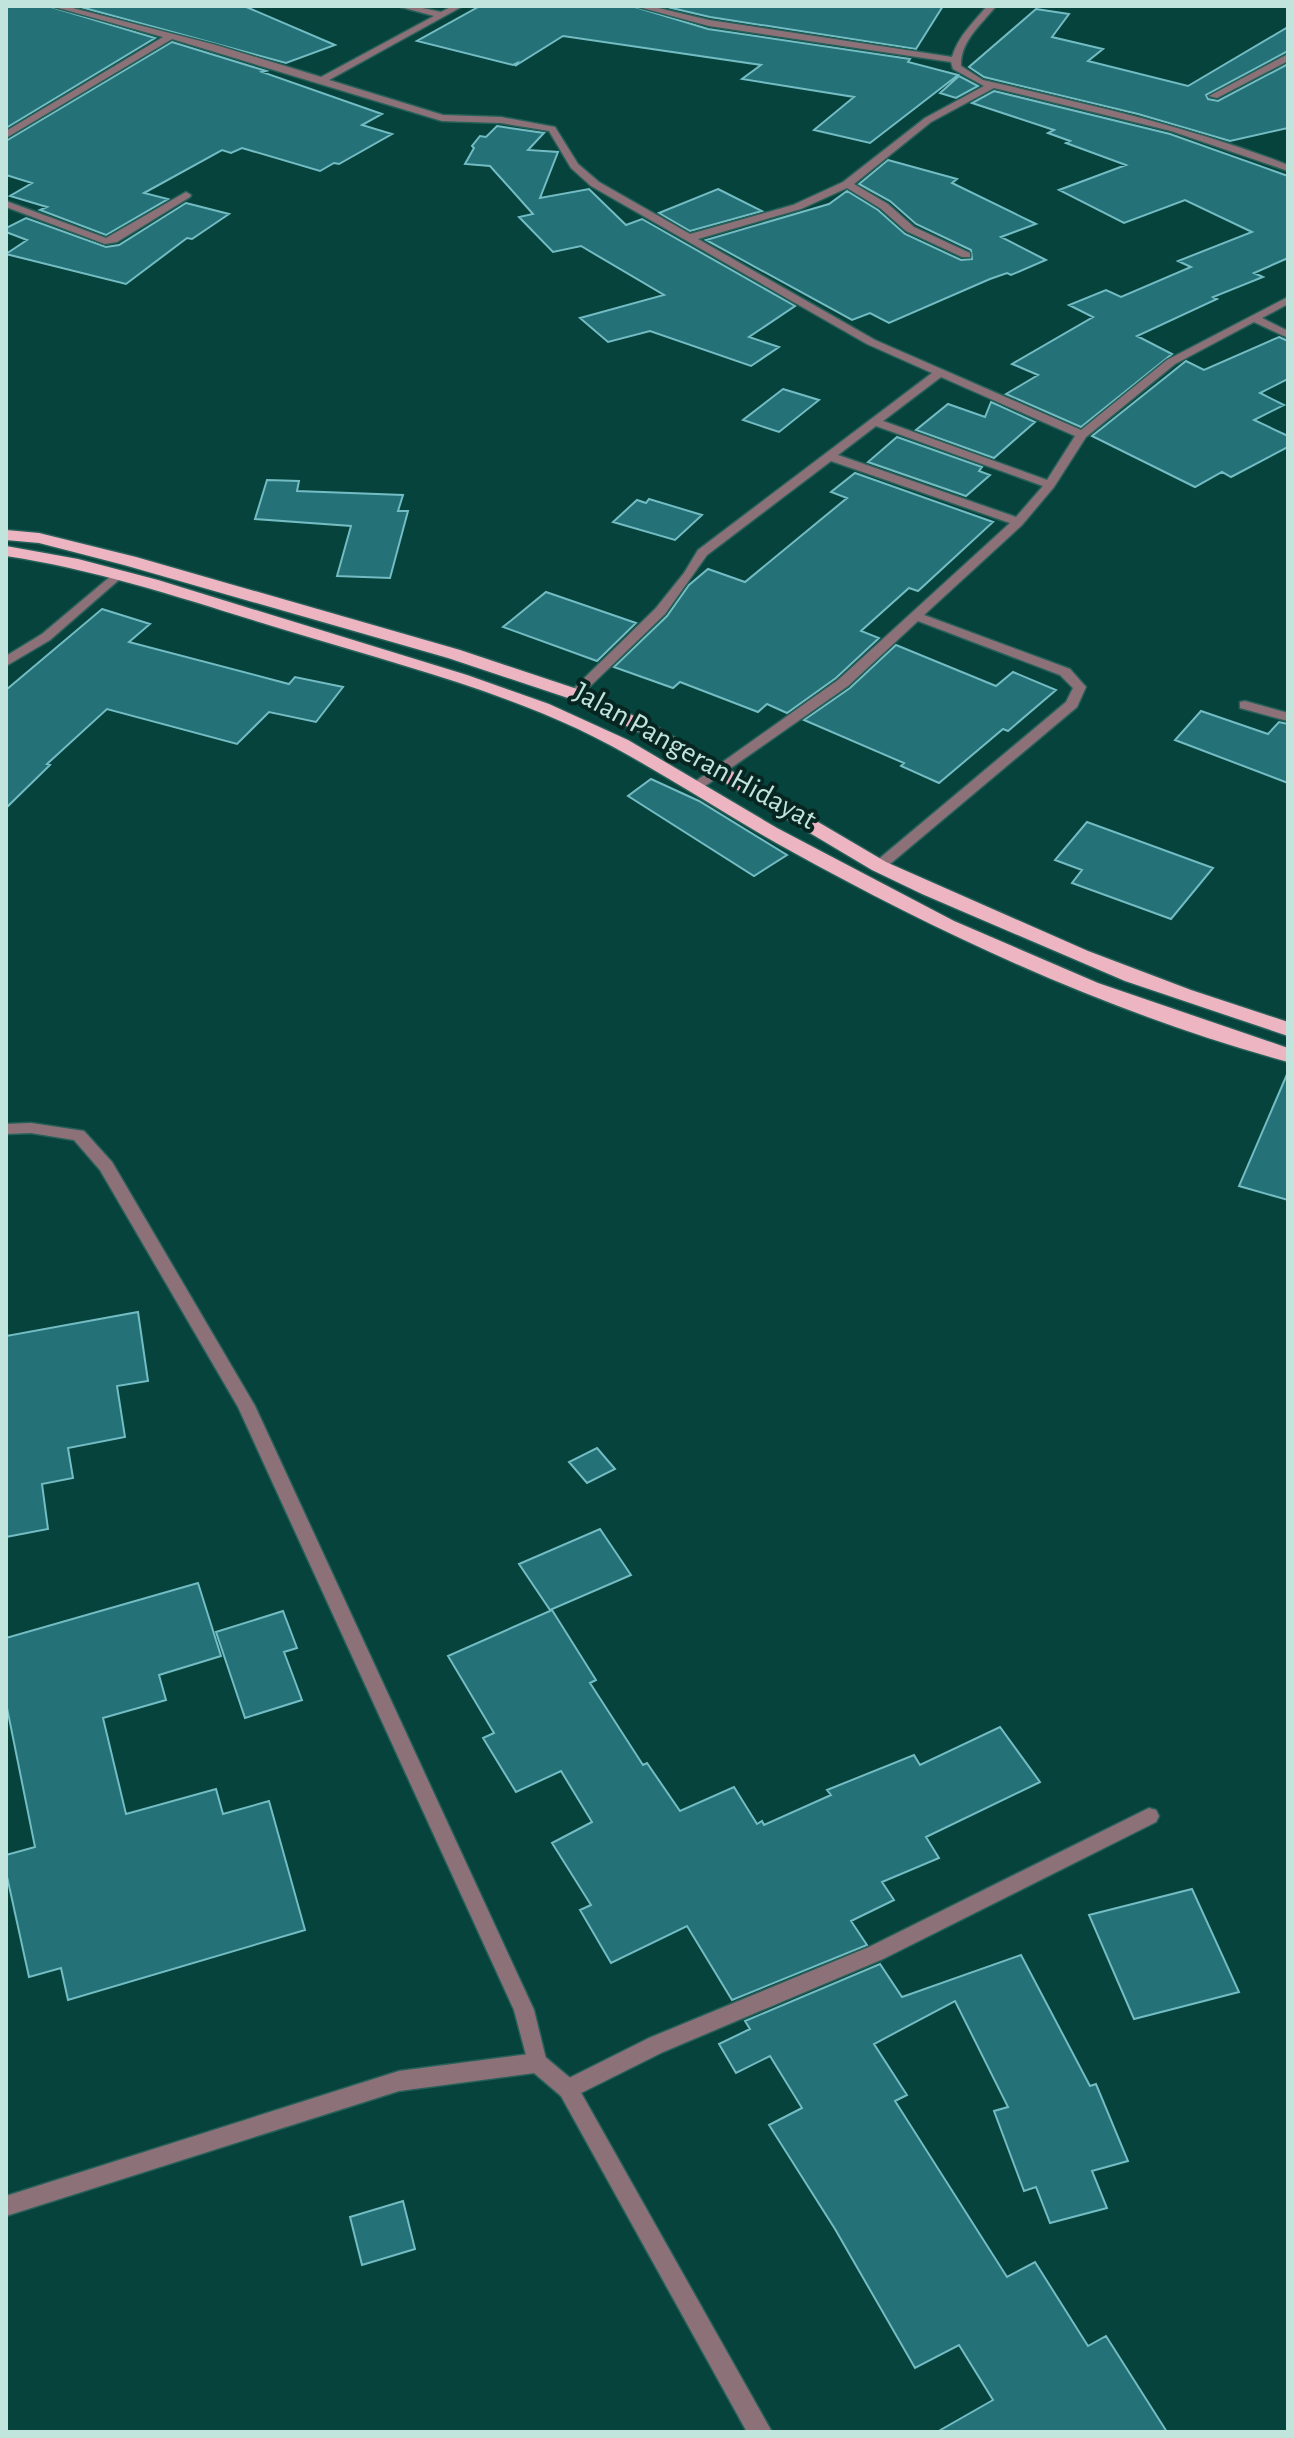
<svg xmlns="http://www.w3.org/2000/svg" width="1294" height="2438" font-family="'Alegreya Sans',sans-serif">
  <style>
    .building { fill: #247178; stroke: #73bcc3; stroke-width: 2 }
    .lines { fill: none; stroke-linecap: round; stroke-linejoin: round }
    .minor-casing { stroke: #276059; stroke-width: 3 }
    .tertiary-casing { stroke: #276059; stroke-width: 3 }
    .trunk-casing { stroke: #276059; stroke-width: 3 }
    .minor { fill: #8c7278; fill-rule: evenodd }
    .tertiary { fill: #8c7278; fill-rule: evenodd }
    .trunk { fill: #edb4c1; fill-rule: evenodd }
    .labels { text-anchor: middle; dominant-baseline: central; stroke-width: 8; stroke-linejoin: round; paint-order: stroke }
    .street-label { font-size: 30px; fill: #c1e4dd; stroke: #072622 }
  </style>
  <rect width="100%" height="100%" fill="#05433c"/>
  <path class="building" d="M 6,6 L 48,6 L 155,38 L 6,128 Z
    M 77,6 L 244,6 L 335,45 L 286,63 Z
    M 480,6 L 632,6 L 708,29 L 910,59 L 908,62 L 958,75 L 870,143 L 814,130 L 854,97 L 742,79 L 761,65 L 563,36 L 515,66 L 517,63 L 513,65 L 417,41 Z
    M 663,6 L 943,6 L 916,49 L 710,17 Z
    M 1036,9 L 1069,14 L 1052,37 L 1103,49 L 1088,61 L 1188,86 L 1288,27 L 1288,51 L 1206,95 L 1208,99 L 1218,101 L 1288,64 L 1288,128 L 1230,141 L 1138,114 L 984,77 L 969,67 Z
    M 172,42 L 266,71 L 262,72 L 382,114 L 362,125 L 392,134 L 339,164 L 334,163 L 320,171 L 242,148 L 231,153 L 222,150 L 144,193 L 168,199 L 106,235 L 40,210 L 47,207 L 10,196 L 32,183 L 6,175 L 6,141 Z
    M 959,76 L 978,86 L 956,98 L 940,93 Z
    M 994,91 L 1170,134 L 1288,176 L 1288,258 L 1254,273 L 1263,277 L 1213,297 L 1217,299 L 1137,336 L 1172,354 L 1081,427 L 1006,394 L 1038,375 L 1012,364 L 1093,317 L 1069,305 L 1106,290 L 1121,297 L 1191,267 L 1178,261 L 1252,232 L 1185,200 L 1124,223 L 1059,190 L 1126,165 L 1066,143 L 1070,141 L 1048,133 L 1054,130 L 972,103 Z
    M 497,126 L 544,133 L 528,150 L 558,152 L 540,198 L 589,189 L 626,225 L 642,219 L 795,306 L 749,337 L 779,347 L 751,366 L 650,331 L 608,342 L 580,318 L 664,295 L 581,246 L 553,252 L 519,217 L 533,214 L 490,166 L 465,164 L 474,148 L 472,146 L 480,136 L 486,137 Z
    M 888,160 L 957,179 L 952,183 L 1036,224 L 1001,237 L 1046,260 L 1011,275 L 1007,273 L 990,279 L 889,323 L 870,313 L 852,320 L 706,240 L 829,204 L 847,191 L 878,210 L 905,234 L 961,260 L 972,259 L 971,250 L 916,224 L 890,201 L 859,184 Z
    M 718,189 L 762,211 L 690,231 L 659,213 Z
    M 186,203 L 229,214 L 192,239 L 187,238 L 126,284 L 6,254 L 27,240 L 6,232 L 6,228 L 26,218 L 106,247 L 119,245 Z
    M 1279,337 L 1288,341 L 1288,379 L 1260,393 L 1284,405 L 1254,420 L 1288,436 L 1288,447 L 1231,477 L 1222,472 L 1195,487 L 1092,436 L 1186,361 L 1204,370 Z
    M 783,389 L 819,400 L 779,432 L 743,420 Z
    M 991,402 L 1035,422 L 994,458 L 916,430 L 948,404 L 985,417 Z
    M 897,437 L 982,467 L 979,471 L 990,475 L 966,496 L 868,462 Z
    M 855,473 L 993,522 L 918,591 L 909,588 L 861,631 L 879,638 L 836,678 L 787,713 L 767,704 L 758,712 L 680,682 L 673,688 L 614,667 L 667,616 L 689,585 L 708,569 L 745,582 L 847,498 L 831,492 Z
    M 267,480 L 299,481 L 297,491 L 403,495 L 398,511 L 408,511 L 390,578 L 337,576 L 351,526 L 255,519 Z
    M 649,499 L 702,515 L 675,540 L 613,522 L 637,500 L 646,503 Z
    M 546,592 L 636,623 L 597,661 L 503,627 Z
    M 102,609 L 150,624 L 129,642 L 289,684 L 295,677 L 343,687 L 316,722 L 269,712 L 237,744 L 107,709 L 47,764 L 50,765 L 6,808 L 6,690 Z
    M 896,645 L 996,686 L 1013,672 L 1056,690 L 1008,731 L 1003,729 L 939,783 L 901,766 L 904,763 L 804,720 L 850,688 Z
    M 1201,711 L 1268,734 L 1279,722 L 1288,724 L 1288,783 L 1175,740 Z
    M 651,779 L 699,801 L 787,855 L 754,876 L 628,796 Z
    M 1087,822 L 1213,868 L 1171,919 L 1072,883 L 1082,870 L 1055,860 Z
    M 1288,1072 L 1288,1200 L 1239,1186 Z
    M 138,1312 L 148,1381 L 117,1386 L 125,1437 L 68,1448 L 73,1478 L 42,1484 L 48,1529 L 6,1537 L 6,1336 Z
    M 597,1448 L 615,1469 L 587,1483 L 569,1462 Z
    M 600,1529 L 631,1575 L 550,1610 L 519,1564 Z
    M 198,1583 L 221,1656 L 159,1675 L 166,1700 L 103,1718 L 126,1814 L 216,1789 L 223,1814 L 269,1801 L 305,1930 L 68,2000 L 61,1968 L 29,1977 L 6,1872 L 6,1855 L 35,1847 L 6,1703 L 6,1638 Z
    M 552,1610 L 596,1680 L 590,1683 L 643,1765 L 647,1763 L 680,1811 L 734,1787 L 757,1824 L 762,1821 L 764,1825 L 831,1795 L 827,1790 L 914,1755 L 920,1765 L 1000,1727 L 1040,1782 L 926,1837 L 939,1858 L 882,1882 L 894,1900 L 851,1921 L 867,1945 L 732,2000 L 687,1926 L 611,1963 L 580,1910 L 591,1905 L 552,1843 L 592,1822 L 561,1771 L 516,1792 L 483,1738 L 494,1733 L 448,1656 Z
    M 283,1611 L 297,1648 L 284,1652 L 302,1700 L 245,1718 L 216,1632 Z
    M 1192,1889 L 1239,1992 L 1134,2019 L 1089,1915 Z
    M 1021,1955 L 1090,2086 L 1096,2084 L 1128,2161 L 1092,2171 L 1107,2208 L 1050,2223 L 1036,2187 L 1024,2191 L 994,2111 L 1008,2107 L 955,2001 L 874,2044 L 907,2095 L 895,2101 L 1007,2277 L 1035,2262 L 1088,2346 L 1106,2336 L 1167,2432 L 937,2432 L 993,2400 L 959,2345 L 915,2368 L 835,2229 L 769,2125 L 802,2108 L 770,2056 L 736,2073 L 719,2044 L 750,2029 L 745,2021 L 880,1964 L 902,1997 Z
    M 403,2201 L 415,2249 L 362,2265 L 350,2217 Z"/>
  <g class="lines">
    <defs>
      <path id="minor" d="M 51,6 L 65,6 L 216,45 L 321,77 L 434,16 L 397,6 L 413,6 L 441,12 L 452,6 L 463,6 L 329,80 L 443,115 L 501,117 L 555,127 L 578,164 L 599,182 L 690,234 L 793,205 L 843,182 L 925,118 L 984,86 L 953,69 L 951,62 L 709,26 L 635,6 L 650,6 L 709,20 L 952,57 C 958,36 974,22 987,6 L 996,6 C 982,24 960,41 961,66 L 983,80 C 1086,104 1189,126 1288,165 L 1288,171 L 1171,131 L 994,88 L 931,122 L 854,184 L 888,204 L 914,227 L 970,253 L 970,257 L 962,257 L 906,231 L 880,208 L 847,188 L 801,209 L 698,239 L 875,340 L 1081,430 L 1167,360 L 1288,297 L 1288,304 L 1262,318 L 1288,331 L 1288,338 L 1254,322 L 1175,364 L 1086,437 L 1054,487 L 1022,525 L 924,615 L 1070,669 L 1086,687 L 1077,707 L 884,869 L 874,869 L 872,866 L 874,863 L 1066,702 L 1073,688 L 1060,675 L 918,621 L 848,686 L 698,791 L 693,792 L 686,788 L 838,680 L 1010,523 L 831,461 L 707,555 L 665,614 L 579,697 L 574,698 L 568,694 L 656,608 L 684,573 L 698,550 L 932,373 L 867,344 L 591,186 L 571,168 L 549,131 L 501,123 L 442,121 L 172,39 L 6,138 L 6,131 L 163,37 ZM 941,377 L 1075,436 L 1047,480 L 883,421 ZM 876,426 L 1043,486 L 1016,517 L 838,455 Z
        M 1288,54 L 1288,61 L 1217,98 L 1209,96 Z
        M 186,192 L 191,195 L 190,197 L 117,242 L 105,244 L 6,207 L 6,201 L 106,238 Z
        M 117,571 L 123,575 L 121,578 L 50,640 L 6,666 L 6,656 L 42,634 Z
        M 1245,701 L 1288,713 L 1288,721 L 1240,708 L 1240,702 Z
        M 31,1123 L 84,1131 L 112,1162 L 255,1406 L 534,2010 L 547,2063 L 544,2070 L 537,2073 L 530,2070 L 514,2010 L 238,1407 L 100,1170 L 74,1140 L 31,1133 L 6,1134 L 6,1124 Z
        M 1149,1808 L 1156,1810 L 1159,1816 L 1156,1822 L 883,1959 L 663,2052 L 575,2096 L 568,2099 L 561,2096 L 557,2089 L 561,2082 L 649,2038 L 869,1947 Z"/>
      <path id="tertiary" d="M 537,2053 L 544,2056 L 575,2082 L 772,2432 L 747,2432 L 561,2096 L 534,2073 L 399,2091 L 6,2216 L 6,2196 L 399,2071 Z"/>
      <path id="trunk" d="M 6,530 L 39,533 L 136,557 L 460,650 L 580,690 L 657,727 L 886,862 L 1088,951 L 1191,990 L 1288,1022 L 1288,1036 L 1125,981 L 922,894 L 872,870 L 645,735 L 568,698 L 448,658 L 124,565 L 39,543 L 6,540 Z
        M 6,546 L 78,559 L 158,580 L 467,675 L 549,704 L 628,740 L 777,828 L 954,921 L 1098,983 L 1288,1048 L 1288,1062 C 1113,1014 948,938 789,850 C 718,811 651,764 578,729 C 488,687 390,662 295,633 C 199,604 105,571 6,556 Z"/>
    </defs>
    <use href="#minor" class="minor-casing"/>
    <use href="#tertiary" class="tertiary-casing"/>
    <use href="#trunk" class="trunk-casing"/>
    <use href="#minor" class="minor"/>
    <use href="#tertiary" class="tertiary"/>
    <use href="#trunk" class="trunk"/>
  </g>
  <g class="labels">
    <g class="street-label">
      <text transform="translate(695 756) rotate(29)">Jalan Pangeran Hidayat</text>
    </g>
  </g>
  <rect width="1294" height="2438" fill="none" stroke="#c1e4dd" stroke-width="16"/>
</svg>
